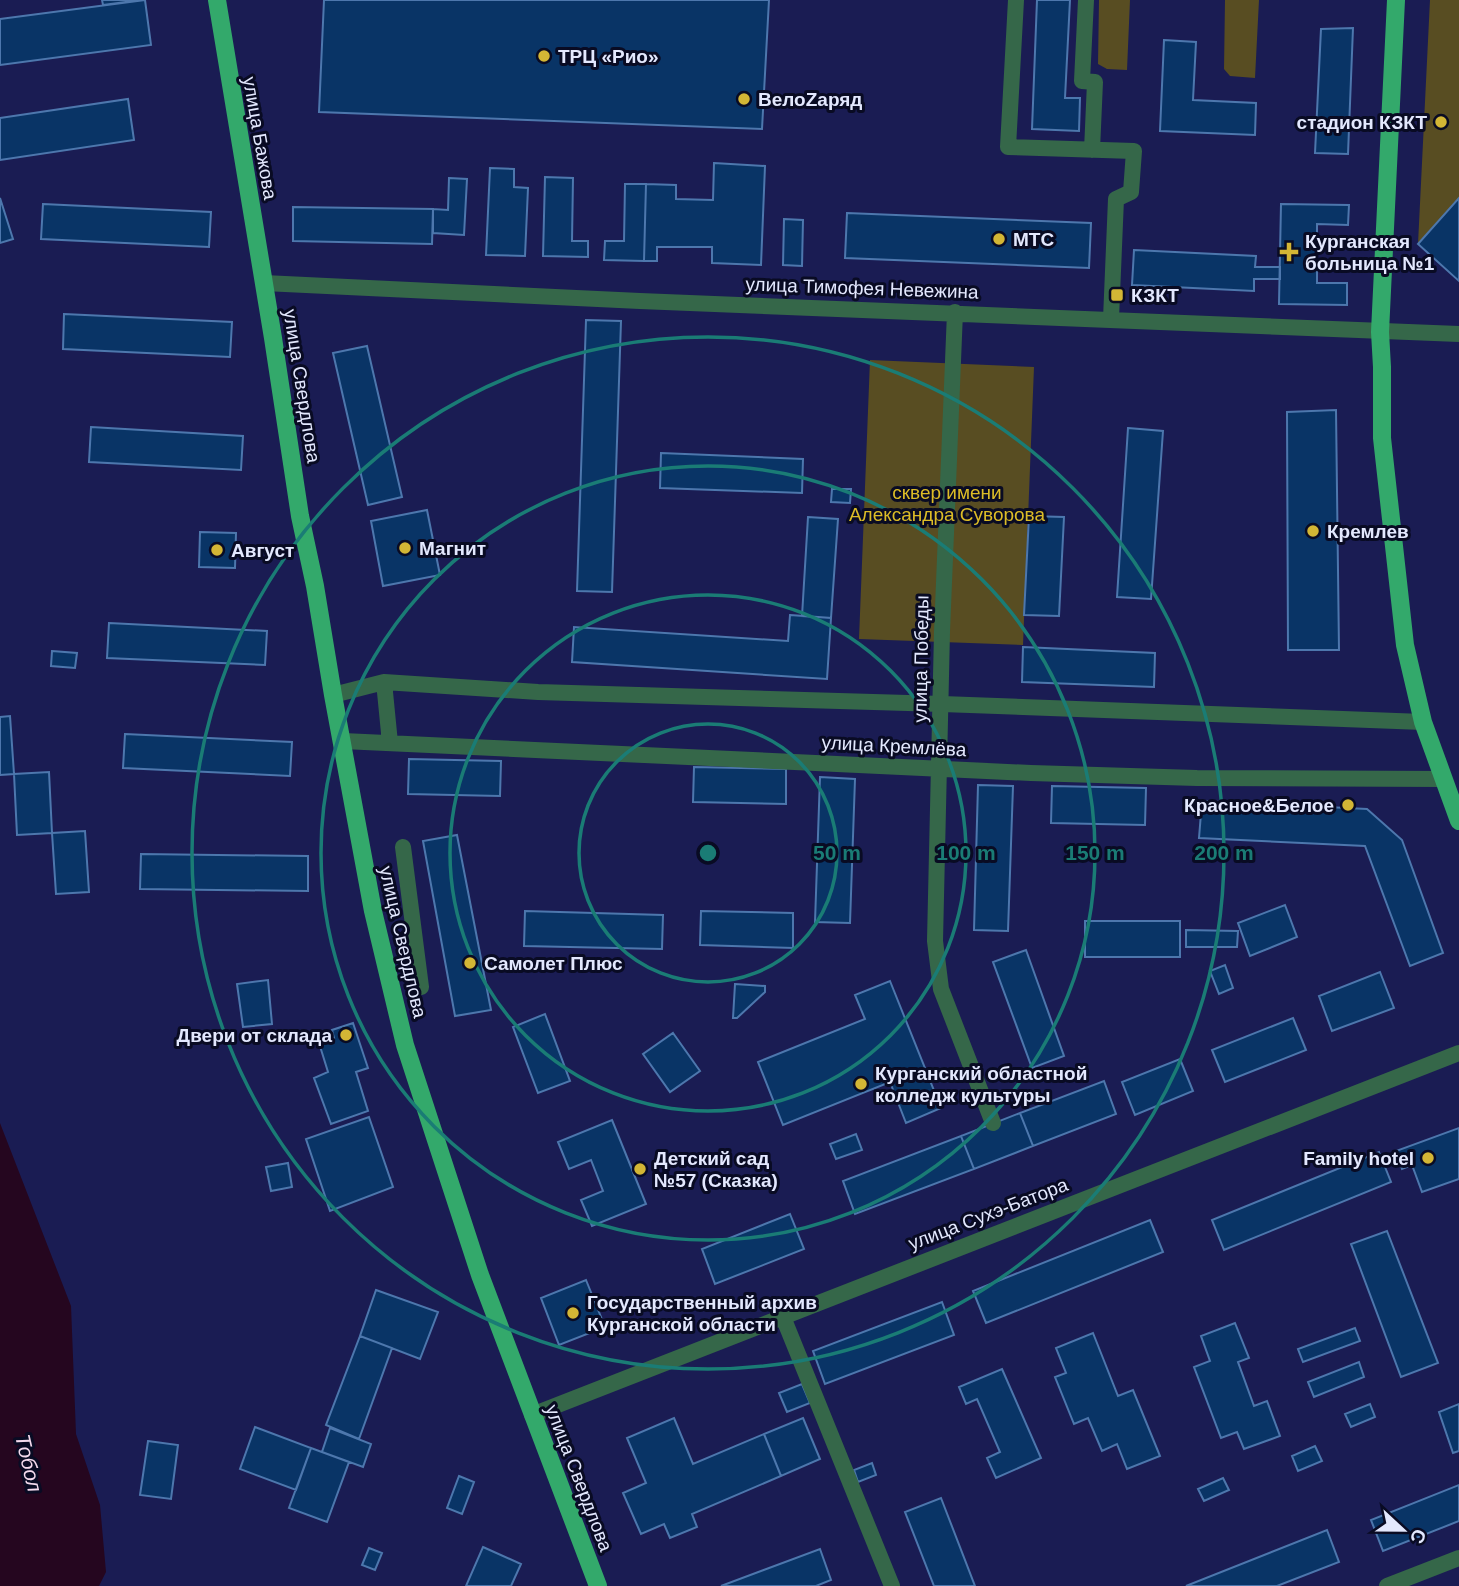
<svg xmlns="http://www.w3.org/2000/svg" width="1459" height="1586" font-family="Arial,sans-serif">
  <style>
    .green { fill: #584d22 }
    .water { fill: #25061f }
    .building { fill: #093466; stroke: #4d77ad; stroke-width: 2 }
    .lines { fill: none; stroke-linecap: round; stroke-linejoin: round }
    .minor { stroke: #356749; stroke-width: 16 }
    .major { stroke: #33a96b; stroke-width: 18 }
    .ring { fill: none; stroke: #1a7c75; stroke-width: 3.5 }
    .poi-dot { fill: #d3b635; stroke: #090b23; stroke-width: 2.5 }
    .labels { text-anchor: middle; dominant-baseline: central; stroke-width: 6; stroke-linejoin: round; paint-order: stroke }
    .poi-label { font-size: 19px; font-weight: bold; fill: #e3e8fe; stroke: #090b23; text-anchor: start }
    .street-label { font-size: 19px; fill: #e3e8fe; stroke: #090b23 }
    .park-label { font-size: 19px; fill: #dcbc27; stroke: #090b23 }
    .water-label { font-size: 21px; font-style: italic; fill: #f5daed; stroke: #090b23 }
    .centre { fill: #1a7c75; stroke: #090b23; stroke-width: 3.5 }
    .ring-label { font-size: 21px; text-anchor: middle; font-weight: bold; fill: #1a7c75; stroke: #090b23; stroke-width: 6; stroke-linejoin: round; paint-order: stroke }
  </style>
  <rect width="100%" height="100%" fill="#1a1c53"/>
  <path class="green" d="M 1099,0 L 1130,0 L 1127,70 L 1107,69 L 1098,64 Z
    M 1225,0 L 1259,0 L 1255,78 L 1230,76 L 1224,69 Z
    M 1430,0 L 1459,0 L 1459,281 L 1418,244 Z
    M 870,360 L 1034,367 L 1023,645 L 859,639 Z"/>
  <path class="water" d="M 0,1123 L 71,1306 L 76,1434 L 100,1505 L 106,1572 L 99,1586 L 0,1586 Z"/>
  <path class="building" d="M 102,0 L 141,0 L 103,5 Z
    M 145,0 L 151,45 L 0,65 L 0,19 Z
    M 324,0 L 769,0 L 762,129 L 319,112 Z
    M 1037,0 L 1070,0 L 1065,98 L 1080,98 L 1079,131 L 1032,129 Z
    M 1353,28 L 1348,154 L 1315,153 L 1321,29 Z
    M 1164,40 L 1196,42 L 1193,100 L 1256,103 L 1255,135 L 1160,131 Z
    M 128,99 L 134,140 L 0,160 L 0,118 Z
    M 714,163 L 765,166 L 761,265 L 712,263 L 712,247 L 657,247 L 657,261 L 644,261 L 646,184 L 676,185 L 676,199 L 713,200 Z
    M 490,168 L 514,169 L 514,187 L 528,188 L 525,256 L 486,255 Z
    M 545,177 L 573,178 L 572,241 L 588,241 L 588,257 L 543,256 Z
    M 449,178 L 467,179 L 464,235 L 433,233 L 433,209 L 448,210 Z
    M 625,184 L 646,184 L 644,261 L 604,260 L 605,241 L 624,241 Z
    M 0,198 L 13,239 L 0,243 Z
    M 1459,198 L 1459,281 L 1418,244 Z
    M 43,204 L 211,212 L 209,247 L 41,239 Z
    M 1281,204 L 1349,205 L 1348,225 L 1317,224 L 1317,283 L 1347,283 L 1347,305 L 1279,304 Z
    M 293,207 L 433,209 L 432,244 L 293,241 Z
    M 847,213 L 1091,223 L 1089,268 L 845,258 Z
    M 784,219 L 803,220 L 802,266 L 783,265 Z
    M 1134,250 L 1256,256 L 1255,267 L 1280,267 L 1280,279 L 1254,279 L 1254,291 L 1132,285 Z
    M 64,314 L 232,322 L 230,357 L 63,349 Z
    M 586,320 L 621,321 L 612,592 L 577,591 Z
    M 367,346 L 402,497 L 368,505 L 333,353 Z
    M 1336,410 L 1339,650 L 1288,650 L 1287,412 Z
    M 91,427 L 243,436 L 241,470 L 89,462 Z
    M 1128,428 L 1163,431 L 1151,599 L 1117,597 Z
    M 661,453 L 803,459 L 802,493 L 660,488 Z
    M 832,489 L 851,489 L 850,503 L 831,502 Z
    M 427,510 L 440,575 L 383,586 L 371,521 Z
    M 1029,516 L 1064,517 L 1059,616 L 1024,615 Z
    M 808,517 L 838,519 L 831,618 L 802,616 Z
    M 200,532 L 236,533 L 235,568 L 199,567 Z
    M 790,615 L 831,618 L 827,679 L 572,662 L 574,627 L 788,641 Z
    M 109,623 L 267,631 L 265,665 L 107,658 Z
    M 1023,647 L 1155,653 L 1154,687 L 1022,682 Z
    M 52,651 L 77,653 L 75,668 L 51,666 Z
    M 10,716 L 14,774 L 0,775 L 0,717 Z
    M 125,734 L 292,742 L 290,776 L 123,768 Z
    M 409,759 L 501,761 L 500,796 L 408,794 Z
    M 694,767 L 786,769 L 786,804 L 693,802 Z
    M 49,772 L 52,833 L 17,835 L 14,774 Z
    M 820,777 L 855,779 L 850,923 L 815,922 Z
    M 978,785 L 1013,786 L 1008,931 L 974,930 Z
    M 1052,786 L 1146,788 L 1145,825 L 1051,823 Z
    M 1202,801 L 1367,809 L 1402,840 L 1443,953 L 1410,966 L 1365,846 L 1199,838 Z
    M 85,831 L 89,892 L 56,894 L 52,833 Z
    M 457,835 L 491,1010 L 455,1016 L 423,841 Z
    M 141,854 L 308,856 L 308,891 L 140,889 Z
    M 1285,905 L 1297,937 L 1250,956 L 1238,923 Z
    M 525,911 L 663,915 L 662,949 L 524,946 Z
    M 701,911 L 793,913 L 793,948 L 700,945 Z
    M 1085,921 L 1180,921 L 1180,957 L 1085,957 Z
    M 1186,930 L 1238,931 L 1237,947 L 1186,947 Z
    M 1026,950 L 1064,1056 L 1032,1068 L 993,962 Z
    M 1225,965 L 1233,988 L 1219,994 L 1210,971 Z
    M 1380,972 L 1394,1008 L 1332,1031 L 1319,996 Z
    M 268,980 L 272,1024 L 243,1027 L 237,984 Z
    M 890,981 L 941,1108 L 906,1123 L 890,1082 L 783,1125 L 758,1062 L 865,1019 L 855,995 Z
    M 735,984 L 765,986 L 765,992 L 737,1018 L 733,1018 Z
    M 545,1014 L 570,1081 L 538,1093 L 513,1027 Z
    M 1293,1018 L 1306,1050 L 1225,1082 L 1212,1050 Z
    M 353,1023 L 368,1068 L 356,1072 L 368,1111 L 331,1124 L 314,1078 L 328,1072 L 319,1043 L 334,1038 L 332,1030 Z
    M 673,1033 L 700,1071 L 670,1092 L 643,1054 Z
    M 1180,1059 L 1193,1091 L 1135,1115 L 1122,1082 Z
    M 1104,1081 L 1116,1114 L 1033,1146 L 1020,1113 Z
    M 1020,1113 L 1033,1146 L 974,1169 L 961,1136 Z
    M 369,1117 L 393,1187 L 330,1211 L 306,1139 Z
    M 612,1120 L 646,1204 L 592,1226 L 581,1200 L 603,1191 L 591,1160 L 569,1169 L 558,1142 Z
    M 1459,1128 L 1459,1179 L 1422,1192 L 1412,1165 L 1402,1169 L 1396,1151 Z
    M 856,1134 L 862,1150 L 836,1159 L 830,1144 Z
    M 961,1136 L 974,1169 L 855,1214 L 843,1181 Z
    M 1379,1152 L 1391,1182 L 1224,1250 L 1212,1220 Z
    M 288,1163 L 292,1187 L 271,1191 L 266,1167 Z
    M 790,1214 L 804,1249 L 715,1284 L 702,1249 Z
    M 1150,1220 L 1163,1252 L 986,1323 L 973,1291 Z
    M 1387,1231 L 1438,1363 L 1401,1377 L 1351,1244 Z
    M 586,1280 L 605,1327 L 559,1345 L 541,1298 Z
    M 376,1290 L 438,1312 L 420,1359 L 360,1336 Z
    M 942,1302 L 954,1335 L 825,1384 L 813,1351 Z
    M 1235,1323 L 1249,1358 L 1238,1362 L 1254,1406 L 1267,1401 L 1280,1436 L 1244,1449 L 1237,1432 L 1221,1438 L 1194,1367 L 1210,1361 L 1201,1336 Z
    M 1355,1328 L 1360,1341 L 1303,1362 L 1298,1349 Z
    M 1093,1333 L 1118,1396 L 1133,1390 L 1160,1456 L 1127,1469 L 1117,1444 L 1102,1451 L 1088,1418 L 1074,1424 L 1055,1377 L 1066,1373 L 1056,1348 Z
    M 360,1336 L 392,1348 L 359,1439 L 326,1425 Z
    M 1359,1362 L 1364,1377 L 1314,1397 L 1308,1382 Z
    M 1002,1369 L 1041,1458 L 996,1478 L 987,1458 L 1000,1452 L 977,1399 L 966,1404 L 959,1387 Z
    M 802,1384 L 810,1403 L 787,1412 L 779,1393 Z
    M 1370,1404 L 1375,1417 L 1351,1427 L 1345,1414 Z
    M 1459,1404 L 1459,1451 L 1453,1453 L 1439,1412 Z
    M 674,1418 L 693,1464 L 764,1434 L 781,1476 L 692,1514 L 697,1527 L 670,1538 L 664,1524 L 641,1534 L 623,1493 L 646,1483 L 627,1438 Z
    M 803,1418 L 820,1459 L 781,1476 L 764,1434 Z
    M 255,1427 L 311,1448 L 296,1490 L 240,1469 Z
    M 330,1428 L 371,1444 L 363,1467 L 322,1452 Z
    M 148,1441 L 178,1445 L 171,1499 L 140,1495 Z
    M 1315,1446 L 1322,1461 L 1298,1471 L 1292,1456 Z
    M 311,1448 L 349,1462 L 327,1522 L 289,1508 Z
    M 872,1463 L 876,1475 L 858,1482 L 854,1470 Z
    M 459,1476 L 474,1482 L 462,1514 L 447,1508 Z
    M 1223,1478 L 1229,1490 L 1204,1501 L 1198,1489 Z
    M 1459,1485 L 1459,1521 L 1383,1551 L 1371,1520 Z
    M 941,1498 L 975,1586 L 934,1586 L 905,1512 Z
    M 1327,1530 L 1339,1562 L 1277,1586 L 1186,1586 Z
    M 483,1547 L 521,1564 L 511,1586 L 466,1586 Z
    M 369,1548 L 382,1553 L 375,1570 L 362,1565 Z
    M 820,1549 L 831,1580 L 816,1586 L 721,1586 Z"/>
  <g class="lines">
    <path class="minor" d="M 1016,0 L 1008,147 L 1134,151 L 1131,192 L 1116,199 L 1111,319
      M 1086,0 L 1082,81 L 1095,82 L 1092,150
      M 264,283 L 640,301 L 1459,334
      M 955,312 L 942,632 L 935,941 L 941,989 L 993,1123
      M 384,682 L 390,743
      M 333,695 L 384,682 L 538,692 L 942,704 L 1423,722
      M 343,741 L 1031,773 L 1197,778 L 1443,779
      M 403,847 L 421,987
      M 783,1317 L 892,1586
      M 532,1415 L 1459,1053
      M 1387,1586 L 1459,1558"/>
    <path class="major" d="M 217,0 L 273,338 L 300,516 L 315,586 L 333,695 L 373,911 L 405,1045 L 480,1275 L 598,1586
      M 1396,0 L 1380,332 L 1382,367 L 1382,438 L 1405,645 L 1423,722 L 1459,821"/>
  </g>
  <g class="ring">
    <circle cx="708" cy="853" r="129"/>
    <circle cx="708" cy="853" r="258"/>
    <circle cx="708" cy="853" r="387"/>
    <circle cx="708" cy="853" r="516"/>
  </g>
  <g class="poi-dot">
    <circle cx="544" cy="56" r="7"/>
    <circle cx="744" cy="99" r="7"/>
    <circle cx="1441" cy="122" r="7"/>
    <circle cx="999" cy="239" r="7"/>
    <path d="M1285.5 241.5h7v7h7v7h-7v7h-7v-7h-7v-7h7z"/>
    <rect x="1110" y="288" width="14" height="14" rx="3.5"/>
    <circle cx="1313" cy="531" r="7"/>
    <circle cx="405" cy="548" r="7"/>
    <circle cx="217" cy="550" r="7"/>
    <circle cx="1348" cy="805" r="7"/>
    <circle cx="470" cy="963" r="7"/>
    <circle cx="346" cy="1035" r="7"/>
    <circle cx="861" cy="1084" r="7"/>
    <circle cx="1428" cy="1158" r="7"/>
    <circle cx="640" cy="1169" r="7"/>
    <circle cx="573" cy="1313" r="7"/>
  </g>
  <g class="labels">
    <g class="poi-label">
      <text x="558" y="56">ТРЦ «Рио»</text>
      <text x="758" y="99">ВелоZаряд</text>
      <text x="1427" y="122" text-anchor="end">стадион КЗКТ</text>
      <text x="1013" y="239">МТС</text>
      <text x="1305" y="241">Курганская<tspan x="1305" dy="22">больница №1</tspan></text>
      <text x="1131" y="295">КЗКТ</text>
      <text x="1327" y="531">Кремлев</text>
      <text x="419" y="548">Магнит</text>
      <text x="231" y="550">Август</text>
      <text x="1334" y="805" text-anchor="end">Красное&amp;Белое</text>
      <text x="484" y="963">Самолет Плюс</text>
      <text x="332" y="1035" text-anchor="end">Двери от склада</text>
      <text x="875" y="1073">Курганский областной<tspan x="875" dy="22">колледж культуры</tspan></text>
      <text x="654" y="1158">Детский сад<tspan x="654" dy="22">№57 (Сказка)</tspan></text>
      <text x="1414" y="1158" text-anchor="end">Family hotel</text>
      <text x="587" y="1302">Государственный архив<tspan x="587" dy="22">Курганской области</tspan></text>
    </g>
    <g class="street-label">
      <text transform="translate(260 138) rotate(80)">улица Бажова</text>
      <text transform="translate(862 288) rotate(2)">улица Тимофея Невежина</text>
      <text transform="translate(302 386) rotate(81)">улица Свердлова</text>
      <text transform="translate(921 659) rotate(-89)">улица Победы</text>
      <text transform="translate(894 746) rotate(3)">улица Кремлёва</text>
      <text transform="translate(403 942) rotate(77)">улица Свердлова</text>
      <text transform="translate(988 1214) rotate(-21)">улица Сухэ-Батора</text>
      <text transform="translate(579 1478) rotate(69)">улица Свердлова</text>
    </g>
    <g class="park-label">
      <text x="947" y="492">сквер имени<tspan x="947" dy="22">Александра Суворова</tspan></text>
    </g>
    <g class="water-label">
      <text transform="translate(29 1463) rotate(77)">Тобол</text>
    </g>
  </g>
  <circle cx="708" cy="853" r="10" class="centre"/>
  <g class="ring-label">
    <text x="837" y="860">50 m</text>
    <text x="966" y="860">100 m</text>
    <text x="1095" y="860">150 m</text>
    <text x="1224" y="860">200 m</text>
  </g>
  <g transform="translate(1403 1530) rotate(112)" stroke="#090b23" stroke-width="5" paint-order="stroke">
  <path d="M0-5L12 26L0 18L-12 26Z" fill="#e3e8fe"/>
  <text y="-10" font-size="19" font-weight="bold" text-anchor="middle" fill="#e3e8fe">С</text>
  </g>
</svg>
